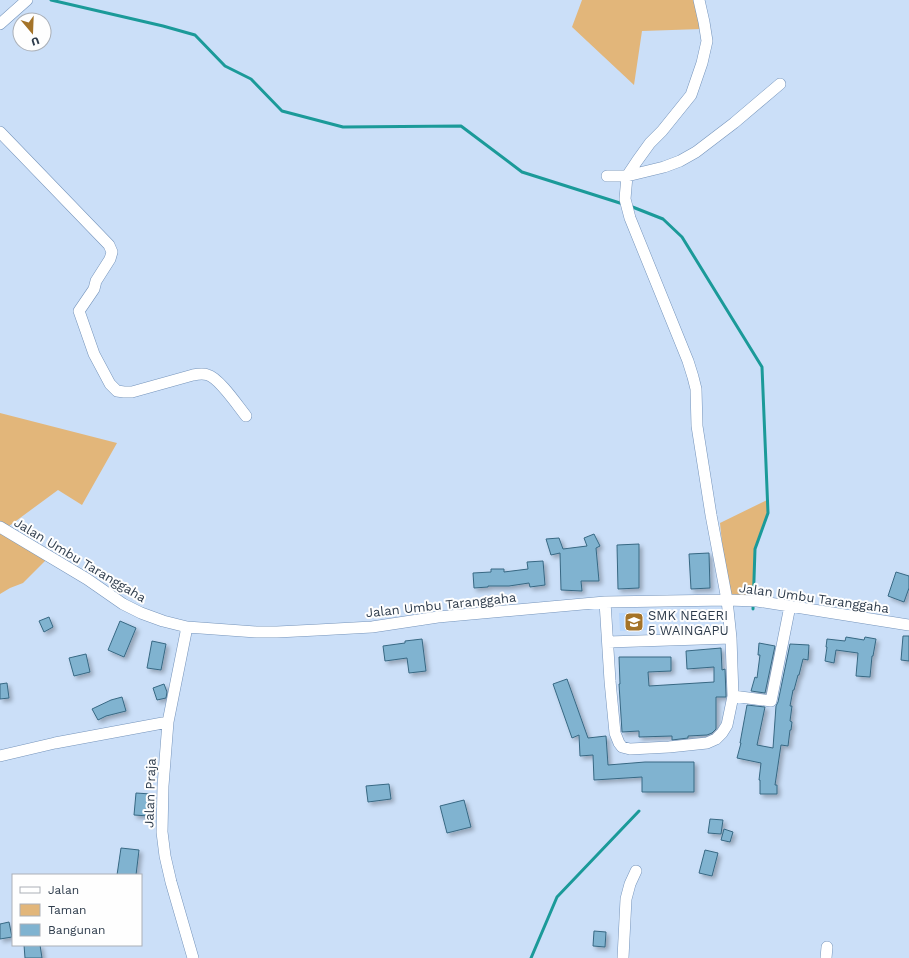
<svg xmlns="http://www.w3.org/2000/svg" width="909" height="958" font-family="'Work Sans',sans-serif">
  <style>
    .built { fill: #b8d7fd }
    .green { fill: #e2b67a }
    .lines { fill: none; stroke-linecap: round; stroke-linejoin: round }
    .stream { stroke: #1b9a99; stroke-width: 3 }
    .building { fill: #80b3d0; stroke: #376883; filter: url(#shadow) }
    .minor-casing { stroke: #7594bb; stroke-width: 12 }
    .minor { stroke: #fff; stroke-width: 11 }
    .labels { text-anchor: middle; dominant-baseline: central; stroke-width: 4; stroke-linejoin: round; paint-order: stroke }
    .street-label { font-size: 13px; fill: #2e3c4c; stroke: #fefefe }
    .poi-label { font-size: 13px; fill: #2e3c4c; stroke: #fefefe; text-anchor: start }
  </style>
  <defs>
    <filter id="shadow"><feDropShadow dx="3" dy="3" stdDeviation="2" flood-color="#0004"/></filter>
  </defs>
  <rect width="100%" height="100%" fill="#cbdff8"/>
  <path class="built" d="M 619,613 L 649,613 L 649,630 L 620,631 Z"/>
  <path class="green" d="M 582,0 L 695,0 L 702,29 L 642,31 L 634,85 L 572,27 Z
    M 0,413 L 117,443 L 82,505 L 58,490 L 5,529 L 50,556 L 23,583 L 10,588 L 0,594 Z
    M 767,500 L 768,513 L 755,549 L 754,601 L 728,601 L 720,523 Z"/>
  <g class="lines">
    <path class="stream" d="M 51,0 L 163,26 L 195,35 L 225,66 L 251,79 L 282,111 L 343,127 L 461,126 L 522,172 L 623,204
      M 630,206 L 663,219 L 682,237 L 762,367 L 768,513 L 755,549 L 753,609
      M 531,958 L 557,897 L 639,811"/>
  </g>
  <path class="building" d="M 594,534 L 600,546 L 596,548 L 599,581 L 581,581 L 582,591 L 561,590 L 560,553 L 551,555 L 546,539 L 559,538 L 563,549 L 587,546 L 584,538 Z
    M 639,544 L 639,588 L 618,589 L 617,545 Z
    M 709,553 L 710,588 L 691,589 L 689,554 Z
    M 543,561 L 545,585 L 530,587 L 529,583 L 509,586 L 488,586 L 488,587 L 474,588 L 473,573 L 491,572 L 491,569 L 504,569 L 504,572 L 528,569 L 527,562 Z
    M 896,572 L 909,576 L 909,588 L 904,602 L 888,596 Z
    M 49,617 L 53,627 L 44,632 L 39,621 Z
    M 120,621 L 136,628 L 124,657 L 108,650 Z
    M 903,636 L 909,636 L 909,661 L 901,660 Z
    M 846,637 L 864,640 L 865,637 L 876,639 L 873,656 L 872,656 L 870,677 L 856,676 L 858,653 L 836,650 L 834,663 L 825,661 L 827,647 L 826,647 L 827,639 L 845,641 Z
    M 422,639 L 426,671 L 409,673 L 407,658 L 385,661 L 383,646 L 405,643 L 405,641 Z
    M 152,641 L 166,644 L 161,670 L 147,668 Z
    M 759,643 L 775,646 L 765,693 L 751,691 L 755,677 L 757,678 L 760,655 L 758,655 Z
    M 790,644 L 809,645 L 808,660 L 803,659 L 799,675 L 798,675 L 794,690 L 793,690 L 790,706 L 792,706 L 790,721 L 792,722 L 791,730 L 790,730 L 788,746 L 781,745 L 775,785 L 777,785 L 777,794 L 760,794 L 760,780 L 759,780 L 761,763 L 737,758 L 741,743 L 740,743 L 747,705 L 765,707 L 757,745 L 773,748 L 776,706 L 778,702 Z
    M 721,648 L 722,670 L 725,669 L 726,695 L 726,697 L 716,697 L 716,729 L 712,733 L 707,735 L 688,736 L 688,738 L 672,740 L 672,736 L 639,737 L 639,731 L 622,732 L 619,684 L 620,684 L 619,657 L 671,657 L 671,671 L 648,672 L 649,686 L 714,682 L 714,667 L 687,669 L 686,651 Z
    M 86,654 L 90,672 L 74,676 L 69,658 Z
    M 567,679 L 588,738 L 606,736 L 608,765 L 645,762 L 694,762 L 694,792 L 642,792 L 642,777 L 594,780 L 593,755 L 580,756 L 579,735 L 572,738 L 553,684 Z
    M 7,683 L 9,698 L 0,699 L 0,684 Z
    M 164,684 L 167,692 L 166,698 L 157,700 L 153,688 Z
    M 122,697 L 126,711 L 106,716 L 98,720 L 92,709 L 111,700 Z
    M 389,784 L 391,799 L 368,802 L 366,786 Z
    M 136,793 L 151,794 L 149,816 L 134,815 Z
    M 464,800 L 471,827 L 447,833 L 440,806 Z
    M 710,819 L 723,820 L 721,834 L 708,833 Z
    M 724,829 L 733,832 L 730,842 L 721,840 Z
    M 121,848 L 139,850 L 136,875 L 117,875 Z
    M 705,850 L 718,853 L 712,876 L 699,873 Z
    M 9,922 L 12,937 L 0,939 L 0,924 Z
    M 594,931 L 606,932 L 605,947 L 593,946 Z
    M 24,945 L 40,945 L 42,958 L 25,958 Z"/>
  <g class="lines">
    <defs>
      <path id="minor" d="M 0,24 L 27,0
        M 0,132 L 109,245 L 112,252 L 110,259 L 96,281 L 94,289 L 79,311 L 94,354 L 110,384 L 117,391 L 124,392 L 132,392 L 193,375 C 198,374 203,373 208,375 C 219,378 238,406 246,416
        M 607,176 L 627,176 L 664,167 L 680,161 L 696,152 L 734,123 L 780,84
        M 0,527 L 87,579 L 123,604 L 141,613 L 163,621 L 187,627 L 256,632 L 277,632 L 317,630 L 372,627 L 438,617 L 605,602 L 727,600 L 757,601 L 909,625
        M 605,602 L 610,681 L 615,733 L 619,743 L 622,747 L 630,749 L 669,747 L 707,743 L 716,739 L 722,733 L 727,725 L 733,696 L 731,638 L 727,600 L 711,515 L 697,426 L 696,389 L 693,377 L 688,361 L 630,218 L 625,199 L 627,176 L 637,161 L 650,143 L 662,131 L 691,95 L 702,63 L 707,41 L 704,22 L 699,0
        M 187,627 L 168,722 L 163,786 L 162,832 L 165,856 L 171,882 L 193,958
        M 608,642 L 731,638
        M 733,696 L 771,701 L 790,606
        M 0,756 L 55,743 L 168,722
        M 623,958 L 626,899 L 630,884 L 636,871
        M 826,958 L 827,947"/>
    </defs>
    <use href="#minor" class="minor-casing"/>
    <use href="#minor" class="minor"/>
  </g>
  <defs>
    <symbol id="school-square" viewBox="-11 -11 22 22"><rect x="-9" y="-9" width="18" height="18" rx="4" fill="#a47328" stroke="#fefefe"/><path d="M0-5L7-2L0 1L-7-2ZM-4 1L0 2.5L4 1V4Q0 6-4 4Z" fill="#fff"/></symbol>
  </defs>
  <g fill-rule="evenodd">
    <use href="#school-square" x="623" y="611" width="22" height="22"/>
  </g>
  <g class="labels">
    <g class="street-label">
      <text transform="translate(80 560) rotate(31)">Jalan Umbu Taranggaha</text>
      <text transform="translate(814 598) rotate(8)">Jalan Umbu Taranggaha</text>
      <text transform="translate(441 605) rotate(-6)">Jalan Umbu Taranggaha</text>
      <text transform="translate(150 793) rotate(-88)">Jalan Praja</text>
    </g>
    <g class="poi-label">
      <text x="648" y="615">SMK NEGERI<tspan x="648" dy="15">5 WAINGAPU</tspan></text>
    </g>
  </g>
  <rect x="12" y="874" width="130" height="72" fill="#fefefe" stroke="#abb0b7"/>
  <rect x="20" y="887" width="20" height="6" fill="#ffffff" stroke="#abb0b7"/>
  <text x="48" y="894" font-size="12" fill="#2e3c4c">Jalan</text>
  <rect x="20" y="904" width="20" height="12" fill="#e2b67a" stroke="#abb0b7"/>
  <text x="48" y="914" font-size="12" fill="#2e3c4c">Taman</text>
  <rect x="20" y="924" width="20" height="12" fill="#80b3d0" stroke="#abb0b7"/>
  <text x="48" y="934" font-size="12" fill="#2e3c4c">Bangunan</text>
  <g transform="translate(32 32) rotate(161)"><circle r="19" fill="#fefefe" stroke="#abb0b7"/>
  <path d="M0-3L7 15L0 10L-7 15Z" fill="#a47328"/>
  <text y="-6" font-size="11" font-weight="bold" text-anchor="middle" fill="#2e3c4c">U</text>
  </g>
</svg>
